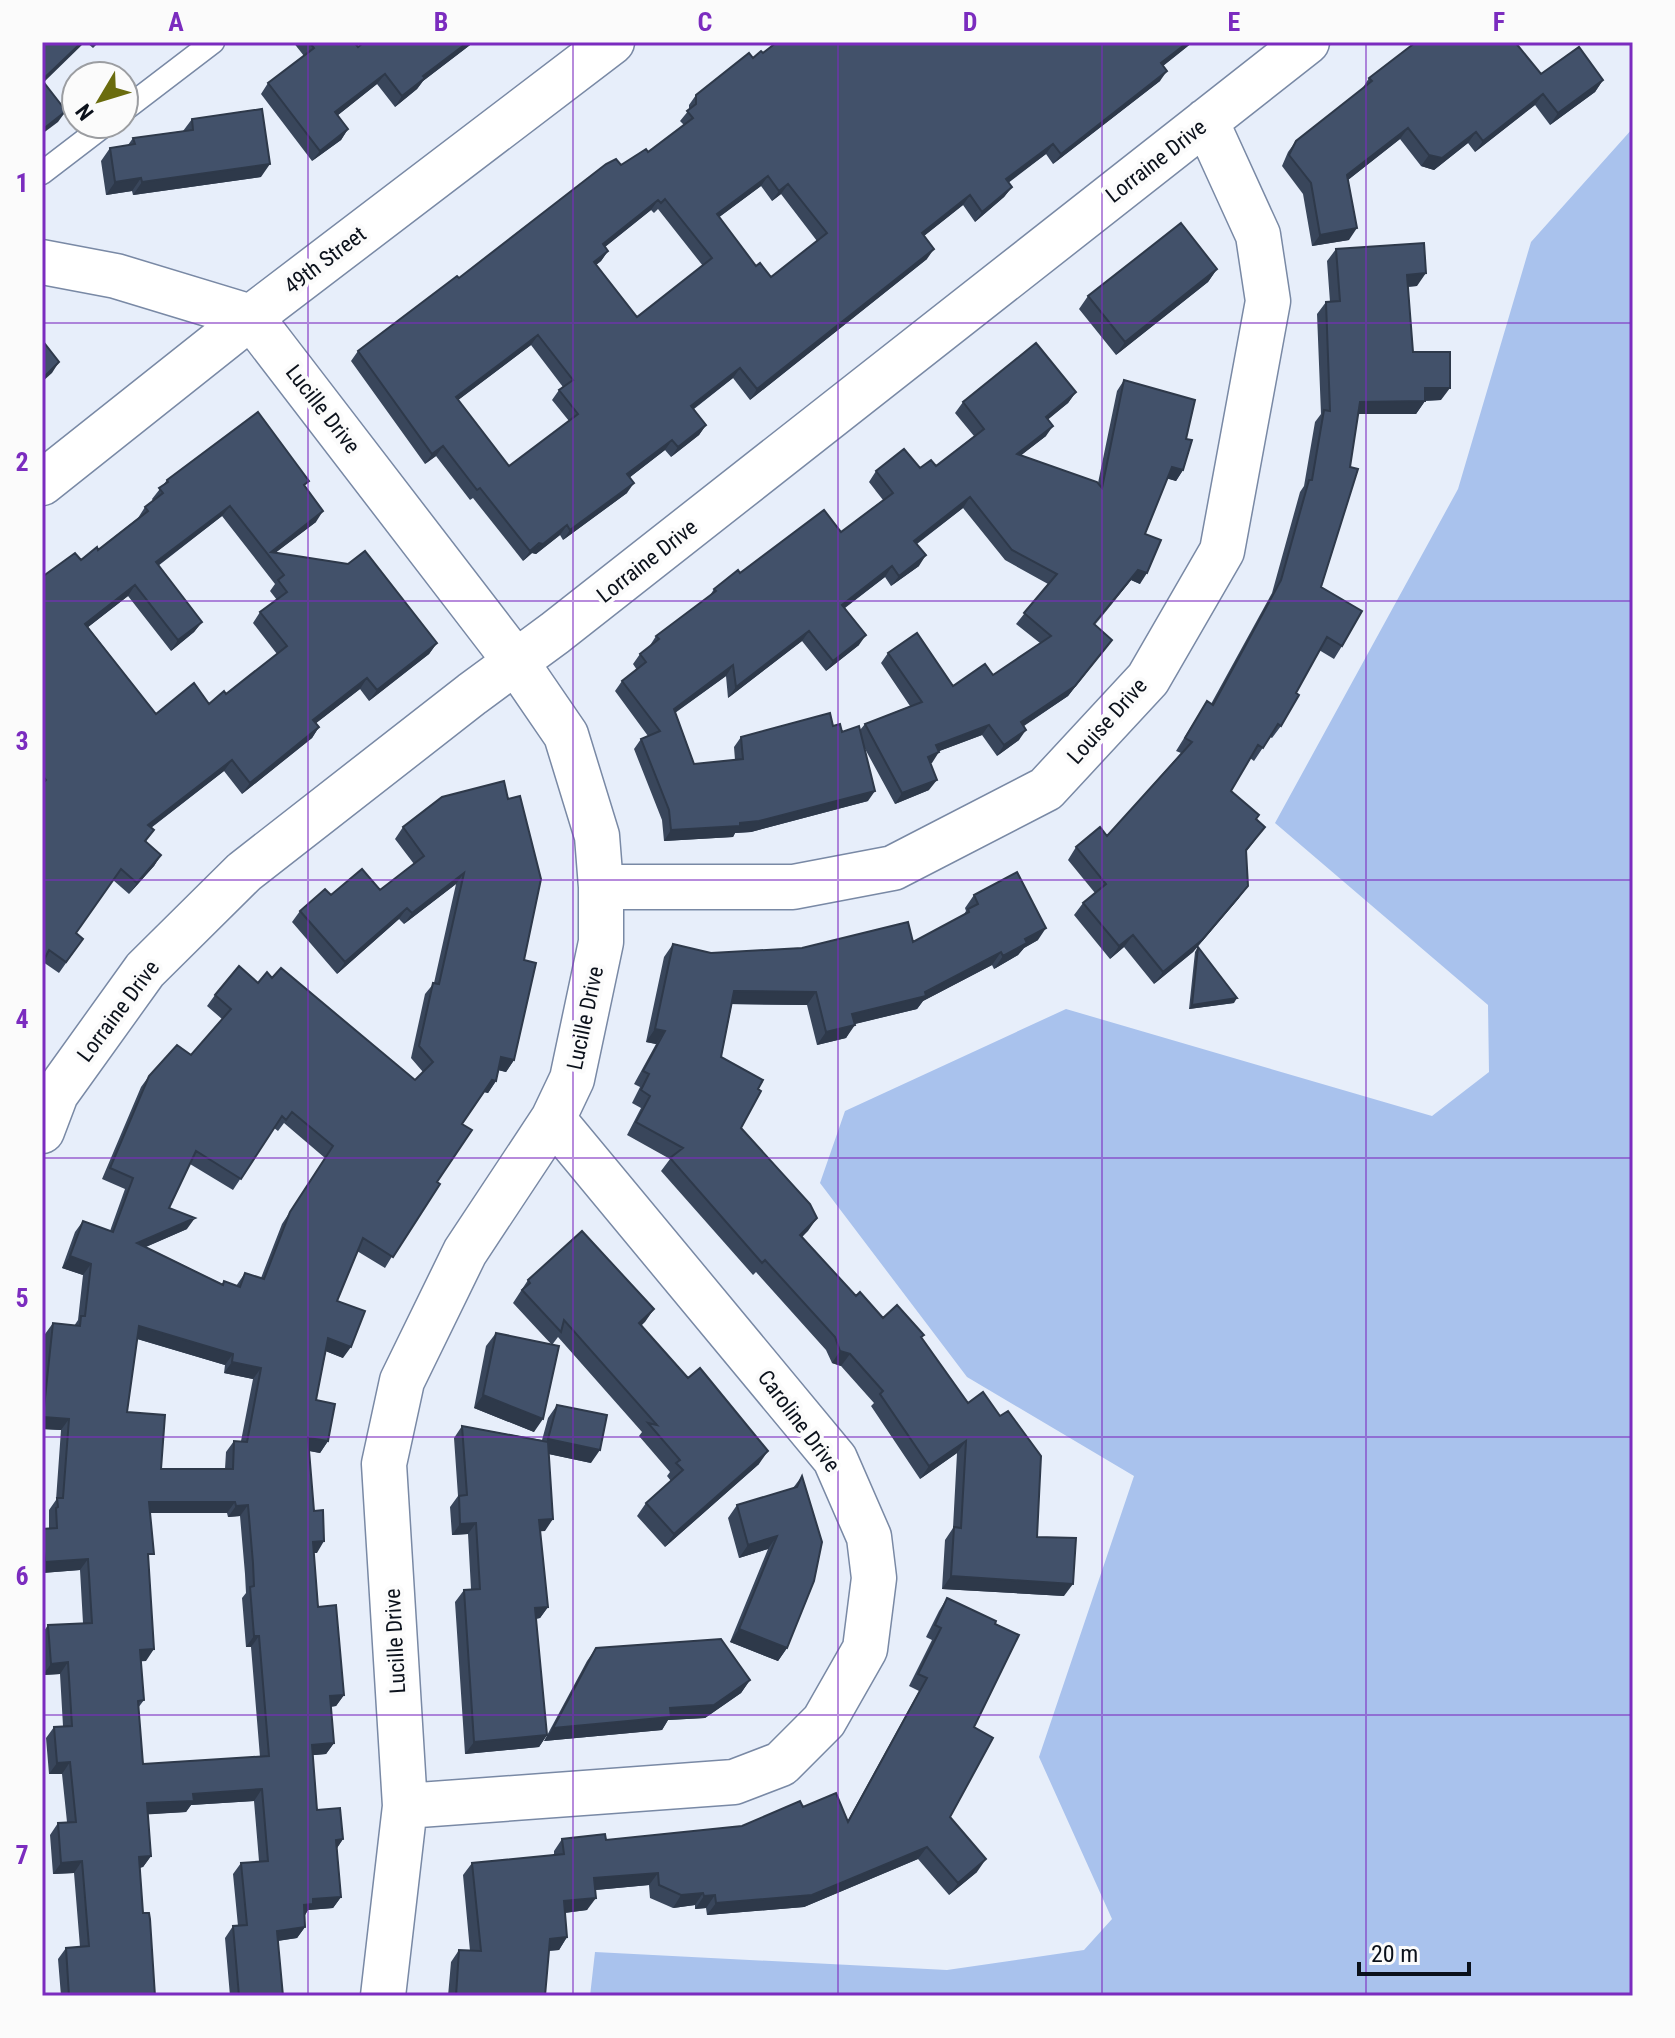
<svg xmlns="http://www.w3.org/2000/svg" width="1675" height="2038" font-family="'Roboto Condensed',sans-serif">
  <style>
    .green { fill: #a9c2ed }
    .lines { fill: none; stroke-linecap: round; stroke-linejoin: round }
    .service-casing { stroke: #7989a5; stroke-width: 25 }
    .minor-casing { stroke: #7989a5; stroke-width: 47 }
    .tertiary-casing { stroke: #7989a5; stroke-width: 47 }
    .service { stroke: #fff; stroke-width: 22 }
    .minor { stroke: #fff; stroke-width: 44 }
    .tertiary { stroke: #fff; stroke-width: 44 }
    .wall { fill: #39465b; fill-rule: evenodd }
    .shaded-wall { fill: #2e394a }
    .building { fill: #42516a; stroke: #2e394a; stroke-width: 2; fill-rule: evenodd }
    .grid { fill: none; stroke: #7b2cbf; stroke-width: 2; stroke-opacity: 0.55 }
    .labels { text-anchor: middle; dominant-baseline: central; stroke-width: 8; stroke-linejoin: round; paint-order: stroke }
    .street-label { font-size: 22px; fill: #0b111b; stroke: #fbfbfb }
    .neatline { fill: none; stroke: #7b2cbf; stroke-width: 3 }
    .grid-label { font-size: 26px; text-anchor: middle; font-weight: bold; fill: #7b2cbf }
  </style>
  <rect width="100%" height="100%" fill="#e7eefa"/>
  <path class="green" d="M 1633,128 L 1633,1996 L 590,1996 L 595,1952 L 947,1970 L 1084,1950 L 1112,1919 L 1039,1757 L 1134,1476 L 967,1377 L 820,1183 L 845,1111 L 1066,1009 L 1432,1116 L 1489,1072 L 1488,1005 L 1275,823 L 1458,489 L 1531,242 Z"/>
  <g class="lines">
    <defs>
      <path id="service" d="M 124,110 L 213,42
        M 42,173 L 106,124"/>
      <path id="minor" d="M 42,483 L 251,317 L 516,662 L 566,735 L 597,836 L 601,887 L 601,942 L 572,1079 L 553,1119 L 465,1252 L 402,1381 L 384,1464 L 405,1806 L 383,1996
        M 601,887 L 793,887 L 893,868 L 1046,789 L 1148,679 L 1222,551 L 1268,301 L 1258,235 L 1206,121
        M 42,1131 L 56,1094 L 145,970 L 244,872 L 472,694 L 555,633 L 1307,42
        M 405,1806 L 734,1782 L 781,1764 L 824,1721 L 865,1649 L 874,1578 L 869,1537 L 835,1459 L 553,1119"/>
      <path id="tertiary" d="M 42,262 L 116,276 L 251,317 L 612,42"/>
    </defs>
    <use href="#service" class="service-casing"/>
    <use href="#minor" class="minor-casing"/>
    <use href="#tertiary" class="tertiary-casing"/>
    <use href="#service" class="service"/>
    <use href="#minor" class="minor"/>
    <use href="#tertiary" class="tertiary"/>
  </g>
  <path class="wall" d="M 86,42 L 99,42 L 93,48 Z
    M 293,42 L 354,42 L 358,47 L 364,42 L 474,42 L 423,81 L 417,89 L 395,107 L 377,84 L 338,115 L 348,129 L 341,140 L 312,161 L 261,94 L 268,83 L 304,56 Z
    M 1193,42 L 1163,66 L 1160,81 L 1053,164 L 1046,154 L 1008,182 L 1012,187 L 1004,197 L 975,222 L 963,205 L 924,236 L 927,259 L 750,400 L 733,378 L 694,409 L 706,425 L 699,435 L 671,457 L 665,450 L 630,477 L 627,493 L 563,540 L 560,535 L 536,554 L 532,553 L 523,561 L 473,498 L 470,500 L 436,456 L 425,464 L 351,361 L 358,351 L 459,278 L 621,165 L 648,152 L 684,125 L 680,121 L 689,110 L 689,105 L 696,95 L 753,58 L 763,53 ZM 761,186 L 772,201 L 781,194 L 817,241 L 771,277 L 756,266 L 719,217 ZM 658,209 L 703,266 L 637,317 L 596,265 L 601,261 L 608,251 L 605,247 L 651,210 L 654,213 ZM 531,345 L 563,387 L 559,390 L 552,400 L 569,421 L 509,466 L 458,400 Z
    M 1541,74 L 1603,80 L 1595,92 L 1550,125 L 1535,105 L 1475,152 L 1468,143 L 1434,170 L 1421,166 L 1400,139 L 1348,180 L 1349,240 L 1312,246 L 1303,194 L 1282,166 L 1288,152 L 1296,141 L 1362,89 L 1369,78 Z
    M 192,119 L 261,177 L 133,195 L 132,191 L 106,195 L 101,161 L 110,148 L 128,145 L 133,138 L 183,131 Z
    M 1336,249 L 1417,286 L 1408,287 L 1413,352 L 1441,400 L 1425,401 L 1416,414 L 1358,414 L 1321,587 L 1342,646 L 1334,659 L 1319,650 L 1296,693 L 1281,726 L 1272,738 L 1270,737 L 1254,761 L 1250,758 L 1231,791 L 1256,819 L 1256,839 L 1246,852 L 1239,898 L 1193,952 L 1154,984 L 1124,947 L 1110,959 L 1074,915 L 1083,903 L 1095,893 L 1068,860 L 1076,847 L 1107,836 L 1181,753 L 1176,751 L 1207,701 L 1211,704 L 1272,593 L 1300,492 L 1304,486 L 1315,422 L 1321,414 L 1317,314 L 1326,302 L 1330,302 L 1327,261 Z
    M 1217,269 L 1208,282 L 1116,355 L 1079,309 L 1088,296 Z
    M 1124,380 L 1186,439 L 1183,470 L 1176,481 L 1167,478 L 1145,534 L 1140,584 L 1131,580 L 1094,625 L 1112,640 L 1068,696 L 1024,726 L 1019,740 L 997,756 L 982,735 L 939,751 L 930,763 L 929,790 L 895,804 L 864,747 L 868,801 L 751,832 L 735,833 L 733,837 L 664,841 L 662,820 L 634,749 L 641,739 L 648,736 L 615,691 L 622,681 L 637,670 L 633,664 L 640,654 L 649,647 L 656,636 L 709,597 L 714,589 L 740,573 L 841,532 L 883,500 L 869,482 L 876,471 L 936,466 L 974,436 L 955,413 L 963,402 L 1076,392 L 1068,403 L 1048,419 L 1046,436 L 1021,455 L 1098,483 L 1117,391 ZM 963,508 L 1005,560 L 1048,584 L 1016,624 L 1040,643 L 993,675 L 953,686 L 888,653 L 881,663 L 910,706 L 865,724 L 860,730 L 842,732 L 833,726 L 741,737 L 734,747 L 735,760 L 694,764 L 675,713 L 726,676 L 728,698 L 802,641 L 826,671 L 859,645 L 845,608 L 885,577 L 891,586 L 919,566 L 917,544 Z
    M 167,480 L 305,487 L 316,522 L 276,552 L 437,643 L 429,654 L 369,701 L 360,689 L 316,723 L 319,727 L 312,738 L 242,794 L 224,771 L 151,828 L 146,842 L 161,855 L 154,866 L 129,894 L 113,880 L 76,933 L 83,939 L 59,973 L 43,962 L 42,964 L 42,577 L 81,560 L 98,550 L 138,518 L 145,507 L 153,501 L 152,499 ZM 222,516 L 275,584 L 270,591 L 277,600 L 260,612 L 253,623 L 277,654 L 226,694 L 209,704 L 156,714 L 88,627 L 128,596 L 171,651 L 194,632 L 202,622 L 158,566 Z
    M 442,797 L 524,960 L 514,1060 L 506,1072 L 499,1070 L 496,1081 L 488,1093 L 484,1092 L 462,1124 L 437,1182 L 385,1268 L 357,1251 L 337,1301 L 343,1358 L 326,1351 L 316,1400 L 328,1441 L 320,1453 L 309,1451 L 317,1553 L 314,1553 L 318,1607 L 344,1695 L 336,1706 L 331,1707 L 334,1743 L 326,1754 L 313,1755 L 317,1810 L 343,1839 L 337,1848 L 341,1897 L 333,1908 L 308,1910 L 305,1915 L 305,1927 L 297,1938 L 278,1941 L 283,1996 L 230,1996 L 225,1938 L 233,1926 L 238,1926 L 233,1874 L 241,1863 L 259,1861 L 254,1801 L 191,1805 L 186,1812 L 148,1814 L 151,1856 L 143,1867 L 140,1868 L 143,1913 L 155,1996 L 61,1996 L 58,1959 L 66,1948 L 80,1947 L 74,1873 L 53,1874 L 50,1835 L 58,1823 L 67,1822 L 62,1774 L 49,1774 L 46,1738 L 54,1727 L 63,1726 L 60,1674 L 43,1675 L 42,1634 L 48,1625 L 83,1623 L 80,1570 L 42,1573 L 42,1529 L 49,1528 L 49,1510 L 56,1500 L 61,1430 L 42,1429 L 42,1366 L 45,1334 L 53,1323 L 74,1326 L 78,1320 L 83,1275 L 62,1268 L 75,1232 L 83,1221 L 110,1231 L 125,1189 L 102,1179 L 141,1087 L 149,1076 L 191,1055 L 222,1019 L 207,1006 L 215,995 L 272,978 L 415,1080 L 423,1072 L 411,1058 L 425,994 L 434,983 L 456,884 L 404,924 L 399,919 L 337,974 L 292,922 L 300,911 L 331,895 L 380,890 L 414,864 L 395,839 L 403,827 ZM 284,1123 L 325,1158 L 282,1224 L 261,1278 L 245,1273 L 236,1286 L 224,1281 L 222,1284 L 146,1247 L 187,1229 L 169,1208 L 190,1164 L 233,1190 L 274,1128 L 278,1131 ZM 137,1339 L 225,1365 L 224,1373 L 253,1379 L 241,1441 L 234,1441 L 226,1452 L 225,1469 L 161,1469 L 127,1412 ZM 150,1513 L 227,1513 L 228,1517 L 240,1516 L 245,1574 L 246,1593 L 242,1598 L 246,1647 L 251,1647 L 260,1757 L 143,1764 L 138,1708 L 144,1700 L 141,1661 L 146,1661 Z
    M 974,895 L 1038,940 L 1024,948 L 1018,955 L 994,969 L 992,965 L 923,1001 L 917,1009 L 854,1024 L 846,1038 L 817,1045 L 807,1005 L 732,1004 L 721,1057 L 758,1089 L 741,1128 L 817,1218 L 802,1237 L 856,1296 L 883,1318 L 921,1338 L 1037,1537 L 1064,1596 L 942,1589 L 945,1540 L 953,1528 L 957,1453 L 920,1479 L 871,1406 L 874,1403 L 841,1366 L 832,1363 L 826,1350 L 756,1272 L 753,1275 L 661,1171 L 670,1159 L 627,1135 L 641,1108 L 632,1103 L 640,1087 L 634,1084 L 656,1044 L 646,1042 L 664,957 L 673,944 L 711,953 L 913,942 L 963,916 L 966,911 L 965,908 Z
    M 1198,947 L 1234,1003 L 1189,1009 L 1195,952 Z
    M 528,1280 L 654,1309 L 641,1326 L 759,1464 L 665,1547 L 637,1516 L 646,1503 L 671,1481 L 667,1476 L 670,1472 L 639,1436 L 642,1432 L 558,1337 L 552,1345 L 534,1432 L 474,1408 L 486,1346 L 496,1333 L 552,1345 L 513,1303 Z
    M 557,1405 L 591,1463 L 549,1454 L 545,1531 L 540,1531 L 548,1607 L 540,1618 L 536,1619 L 547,1735 L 539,1747 L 465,1754 L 455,1602 L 464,1590 L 471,1589 L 468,1534 L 452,1535 L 450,1507 L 458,1496 L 454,1438 L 462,1426 L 542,1440 L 548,1418 Z
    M 802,1476 L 787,1648 L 778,1661 L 730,1642 L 768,1549 L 739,1558 L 728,1518 L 737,1505 L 793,1488 Z
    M 947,1598 L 995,1624 L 974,1727 L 950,1817 L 977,1872 L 949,1895 L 918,1859 L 804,1907 L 707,1915 L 706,1908 L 695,1909 L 695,1905 L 673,1908 L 650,1898 L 649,1885 L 595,1890 L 587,1910 L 565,1913 L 567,1937 L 559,1950 L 549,1951 L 545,1996 L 448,1996 L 451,1962 L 459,1950 L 470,1951 L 463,1875 L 472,1863 L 554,1855 L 554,1851 L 562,1839 L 606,1840 L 742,1826 L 803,1807 L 848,1820 L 919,1691 L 909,1686 L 932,1640 L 926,1637 L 939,1611 Z
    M 596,1648 L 750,1680 L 741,1693 L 705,1718 L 668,1720 L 662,1730 L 544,1741 L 587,1661 Z"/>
  <path class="shaded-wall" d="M 82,42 L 85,42 L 42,84 L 42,80 Z
    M 468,42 L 474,42 L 423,81 L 417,89 L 395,107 L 402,96 L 423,76 Z
    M 1188,42 L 1193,42 L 1154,73 L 1161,63 Z
    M 1167,71 L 1160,81 L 1053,164 L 1061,154 Z
    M 385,74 L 377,84 L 328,123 L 335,112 Z
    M 1603,80 L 1595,92 L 1550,125 L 1558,113 Z
    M 1543,94 L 1535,105 L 1475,152 L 1483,141 Z
    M 66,111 L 58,122 L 42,134 L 42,130 Z
    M 1408,128 L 1400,139 L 1339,187 L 1347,175 Z
    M 348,129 L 341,140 L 312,161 L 320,151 Z
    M 1476,132 L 1468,143 L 1434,170 L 1421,166 L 1429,155 Z
    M 1053,144 L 1046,154 L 999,190 L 1006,179 Z
    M 270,164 L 261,177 L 133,195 L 142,182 Z
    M 768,176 L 761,186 L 710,224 L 717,214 Z
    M 141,178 L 132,191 L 106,195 L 115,182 Z
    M 788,184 L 781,194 L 772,201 L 779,191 Z
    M 1012,187 L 1004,197 L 975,222 L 982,212 Z
    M 970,195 L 963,205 L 915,243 L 922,233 Z
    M 658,200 L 651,210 L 596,254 L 603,244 Z
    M 1357,228 L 1349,240 L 1312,246 L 1320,235 Z
    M 934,249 L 927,259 L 750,400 L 757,389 Z
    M 608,251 L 601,261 L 587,272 L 594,262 Z
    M 1217,269 L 1208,282 L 1116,355 L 1125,342 Z
    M 1426,273 L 1417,286 L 1399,287 L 1407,275 Z
    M 538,335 L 531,345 L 449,407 L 456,397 Z
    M 59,362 L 52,373 L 42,382 L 42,379 Z
    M 740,368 L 733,378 L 684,416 L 691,406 Z
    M 1425,388 L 1450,388 L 1441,400 L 1416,401 Z
    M 1076,392 L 1068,403 L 1039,427 L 1046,417 Z
    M 1425,401 L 1416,414 L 1351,414 L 1360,402 Z
    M 706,425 L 699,435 L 671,457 L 678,447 Z
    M 1053,426 L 1046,436 L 1010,464 L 1017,454 Z
    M 672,440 L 665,450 L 620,485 L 627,474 Z
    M 443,446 L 436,456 L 425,464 L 432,454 Z
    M 1172,467 L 1183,470 L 1176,481 L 1165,478 Z
    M 634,483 L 627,493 L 563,540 L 570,530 Z
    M 970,497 L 963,508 L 907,551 L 914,541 Z
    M 230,506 L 222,516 L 148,573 L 156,562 Z
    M 323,511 L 316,522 L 270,557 L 271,552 Z
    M 567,525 L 560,535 L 536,554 L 532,553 L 523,561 L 530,551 Z
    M 926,555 L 919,566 L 891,586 L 899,576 Z
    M 892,566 L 885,577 L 835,615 L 842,605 Z
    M 1138,570 L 1147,573 L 1140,584 L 1131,580 L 1087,635 Z
    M 135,585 L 128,596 L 78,635 L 85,624 Z
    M 202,622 L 194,632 L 171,651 L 178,640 Z
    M 809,631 L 802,641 L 728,698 L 736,687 Z
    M 866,635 L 859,645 L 826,671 L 833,661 Z
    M 1112,640 L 1068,696 L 1014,732 L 1021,722 Z
    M 437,643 L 429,654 L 369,701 L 377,690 Z
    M 733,665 L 726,676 L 666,719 L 674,709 Z
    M 367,678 L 360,689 L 306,731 L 313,720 Z
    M 989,725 L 982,735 L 929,755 L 936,745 Z
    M 319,727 L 312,738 L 242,794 L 250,783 Z
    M 1026,730 L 1019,740 L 997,756 L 1004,745 Z
    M 939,752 L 932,763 L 921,767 L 928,757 Z
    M 232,760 L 224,771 L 140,836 L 148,825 Z
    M 937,780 L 929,790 L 895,804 L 902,793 Z
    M 875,791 L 868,801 L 751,832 L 735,833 L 733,837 L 664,841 L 671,830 L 740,823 Z
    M 161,855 L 154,866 L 129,894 L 137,883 Z
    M 464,873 L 456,884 L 404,924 L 412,913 Z
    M 1248,886 L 1239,898 L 1193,952 L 1154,984 L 1163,972 Z
    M 407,908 L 399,919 L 337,974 L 345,962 Z
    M 1046,928 L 1038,940 L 1024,948 L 1018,955 L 994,969 L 1003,956 L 1025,939 Z
    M 1133,935 L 1124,947 L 1110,959 L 1119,946 Z
    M 1001,952 L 992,965 L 923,1001 L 917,1009 L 843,1027 L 852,1014 L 925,992 Z
    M 734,991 L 816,992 L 807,1005 L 726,1004 Z
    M 1237,998 L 1234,1003 L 1189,1009 L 1192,1005 Z
    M 855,1025 L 846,1038 L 817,1045 L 826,1032 Z
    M 655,1029 L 665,1031 L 656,1044 L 646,1042 Z
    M 501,1057 L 514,1060 L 506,1072 L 493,1069 Z
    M 492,1080 L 496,1081 L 488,1093 L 484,1092 Z
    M 195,1218 L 187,1229 L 129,1254 L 137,1243 Z
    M 817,1218 L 808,1231 L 791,1248 L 800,1235 Z
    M 70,1256 L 91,1264 L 83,1275 L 62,1268 Z
    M 654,1309 L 645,1322 L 630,1336 L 639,1323 Z
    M 139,1326 L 233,1354 L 225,1365 L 131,1337 Z
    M 328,1338 L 351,1347 L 343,1358 L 320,1349 Z
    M 840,1351 L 850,1354 L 841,1366 L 832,1363 Z
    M 232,1362 L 261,1368 L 253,1379 L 224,1373 Z
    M 483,1395 L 543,1419 L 534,1432 L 474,1408 Z
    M 43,1417 L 69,1419 L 61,1430 L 42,1429 L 42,1419 Z
    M 308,1438 L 328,1441 L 320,1453 L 300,1449 Z
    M 548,1439 L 600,1450 L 591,1463 L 539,1452 Z
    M 966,1441 L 957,1453 L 920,1479 L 929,1466 Z
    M 768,1451 L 759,1464 L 665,1547 L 674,1534 Z
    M 149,1502 L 235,1502 L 227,1513 L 141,1513 Z
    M 248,1505 L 240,1516 L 228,1517 L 236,1506 Z
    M 553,1519 L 545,1531 L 530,1532 L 539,1520 Z
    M 476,1523 L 468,1534 L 452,1535 L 460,1524 Z
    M 777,1536 L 768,1549 L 739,1558 L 748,1545 Z
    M 324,1541 L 317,1553 L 305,1553 L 313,1542 Z
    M 88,1559 L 80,1570 L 42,1573 L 42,1566 L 45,1562 Z
    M 951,1576 L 1073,1584 L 1064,1596 L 942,1589 Z
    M 548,1607 L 540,1618 L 526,1620 L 535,1608 Z
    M 739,1629 L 787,1648 L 778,1661 L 730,1642 Z
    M 254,1636 L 259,1636 L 251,1647 L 246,1647 Z
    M 154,1649 L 146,1661 L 132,1662 L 140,1650 Z
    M 68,1662 L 60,1674 L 43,1675 L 51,1664 Z
    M 750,1680 L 741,1693 L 705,1718 L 668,1720 L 662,1730 L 544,1741 L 553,1728 L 670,1708 Z
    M 344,1695 L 336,1706 L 322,1707 L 330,1696 Z
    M 547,1735 L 539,1747 L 465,1754 L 474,1742 Z
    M 334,1743 L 326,1754 L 304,1756 L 312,1745 Z
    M 70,1762 L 62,1774 L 49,1774 L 57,1763 Z
    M 262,1789 L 254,1801 L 191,1805 L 186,1812 L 139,1815 L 147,1803 L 193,1794 Z
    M 343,1839 L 335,1851 L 336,1840 Z
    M 927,1847 L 918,1859 L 804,1907 L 707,1915 L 716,1903 Z
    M 151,1856 L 143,1867 L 131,1868 L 139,1857 Z
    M 986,1859 L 977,1872 L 949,1895 L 958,1883 Z
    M 82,1861 L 74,1873 L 53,1874 L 61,1863 Z
    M 658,1873 L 649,1885 L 585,1891 L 594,1878 Z
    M 703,1893 L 695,1905 L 673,1908 L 681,1895 Z
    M 715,1895 L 706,1908 L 695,1909 L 704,1896 Z
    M 341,1897 L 333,1908 L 308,1910 L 305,1915 L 304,1905 L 313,1899 Z
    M 596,1898 L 587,1910 L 555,1914 L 564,1901 Z
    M 305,1927 L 297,1938 L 269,1942 L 277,1931 Z
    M 567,1937 L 559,1950 L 541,1951 L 550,1939 Z"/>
  <path class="building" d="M 42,42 L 82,42 L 42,80 L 66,111 L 42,130 Z
    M 309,42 L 354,42 L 358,47 L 364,42 L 468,42 L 423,76 L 425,78 L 402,96 L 385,74 L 335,112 L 348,129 L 320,151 L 268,83 L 314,48 Z
    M 777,42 L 1188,42 L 1161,63 L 1167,71 L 1061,154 L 1053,144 L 1006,179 L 1012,187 L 982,212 L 970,195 L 922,233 L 934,249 L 757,389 L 740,368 L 691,406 L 706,425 L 678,447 L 672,440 L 627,474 L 634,483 L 570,530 L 567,525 L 543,544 L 539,543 L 530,551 L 480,488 L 477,490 L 443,446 L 432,454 L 358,351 L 457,276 L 459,278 L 606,164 L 616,159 L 621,165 L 646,149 L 648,152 L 693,118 L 687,111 L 696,104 L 696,95 L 749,53 L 753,58 L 761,51 L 763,53 ZM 768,176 L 779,191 L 788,184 L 827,233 L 771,277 L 760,263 L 756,266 L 717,214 ZM 665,199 L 712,258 L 637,317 L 594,262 L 608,251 L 603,244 L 658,200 L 661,203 ZM 538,335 L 573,380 L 559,390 L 578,414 L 509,466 L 456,397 Z
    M 1416,42 L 1515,42 L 1541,74 L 1579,47 L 1603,80 L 1558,113 L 1543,94 L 1483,141 L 1476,132 L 1442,158 L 1429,155 L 1408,128 L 1347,175 L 1357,228 L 1320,235 L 1311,183 L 1289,155 L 1296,141 L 1372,81 L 1369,78 Z
    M 262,109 L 270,164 L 142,182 L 141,178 L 115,182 L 110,148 L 135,144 L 133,138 L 193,130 L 192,119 Z
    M 1181,223 L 1217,269 L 1125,342 L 1088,296 Z
    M 1424,243 L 1426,273 L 1407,275 L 1413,352 L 1450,352 L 1450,388 L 1425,388 L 1425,401 L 1360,402 L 1350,467 L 1358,469 L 1321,587 L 1362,611 L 1342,646 L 1327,637 L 1296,693 L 1299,695 L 1281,726 L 1278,724 L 1263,748 L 1258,745 L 1231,791 L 1259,815 L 1256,819 L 1265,827 L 1246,850 L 1248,886 L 1202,940 L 1163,972 L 1133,935 L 1119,946 L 1083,903 L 1106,884 L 1076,847 L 1100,827 L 1107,836 L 1192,742 L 1185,738 L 1207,701 L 1213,705 L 1281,580 L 1309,480 L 1312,480 L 1324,410 L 1330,411 L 1326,302 L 1340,301 L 1336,249 Z
    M 42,340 L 59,362 L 42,379 Z
    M 1036,343 L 1076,392 L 1046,417 L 1053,426 L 1017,454 L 1097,482 L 1102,488 L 1124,380 L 1195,400 L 1186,439 L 1192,440 L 1183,470 L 1172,467 L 1145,534 L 1161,540 L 1147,573 L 1138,570 L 1094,624 L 1112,640 L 1075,686 L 1021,722 L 1026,730 L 1004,745 L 989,725 L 936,745 L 939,752 L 928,757 L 937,780 L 902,793 L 865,724 L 922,702 L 888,653 L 917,633 L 953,686 L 985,664 L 993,675 L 1051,636 L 1024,613 L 1057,574 L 1012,550 L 970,497 L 914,541 L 926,555 L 899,576 L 892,566 L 842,605 L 866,635 L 833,661 L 809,631 L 736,687 L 733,665 L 674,709 L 694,764 L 743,759 L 741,737 L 830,713 L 833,726 L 840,724 L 842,732 L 859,726 L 875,791 L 759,821 L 740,823 L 740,826 L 671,830 L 669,810 L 641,739 L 660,731 L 622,681 L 646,662 L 640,654 L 659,639 L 656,636 L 716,591 L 714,589 L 738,570 L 740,573 L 824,510 L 841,532 L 893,493 L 876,471 L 904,449 L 920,468 L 931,460 L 936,466 L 984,429 L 963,402 Z
    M 258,412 L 309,481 L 304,485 L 323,511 L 271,552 L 348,564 L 365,551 L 437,643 L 377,690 L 367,678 L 313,720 L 319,727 L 250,783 L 232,760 L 148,825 L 154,830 L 145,841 L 161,855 L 137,883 L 121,869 L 76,933 L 83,939 L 66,962 L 49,950 L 42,964 L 42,784 L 46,780 L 42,775 L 42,577 L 75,553 L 81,560 L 97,547 L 98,550 L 148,511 L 145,507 L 163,493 L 159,488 L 168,482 L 167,480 ZM 230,506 L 284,575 L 278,580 L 287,592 L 260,612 L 287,646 L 226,694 L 224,691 L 209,704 L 194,683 L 156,714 L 85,624 L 135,585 L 178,640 L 202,622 L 156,562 Z
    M 504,781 L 508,799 L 520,796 L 541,879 L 524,960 L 536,963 L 514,1060 L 501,1057 L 496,1081 L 492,1080 L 462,1124 L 472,1130 L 437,1182 L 440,1184 L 393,1257 L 363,1238 L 337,1301 L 365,1311 L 351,1347 L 328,1338 L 316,1400 L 335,1404 L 328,1441 L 308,1438 L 314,1511 L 323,1510 L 324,1541 L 313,1542 L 318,1607 L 336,1605 L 344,1695 L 330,1696 L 334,1743 L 312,1745 L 317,1810 L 340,1808 L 343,1839 L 336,1840 L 341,1897 L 313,1899 L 313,1904 L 304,1905 L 305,1927 L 277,1931 L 283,1996 L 239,1996 L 233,1926 L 247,1925 L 241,1863 L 268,1861 L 262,1789 L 193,1794 L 194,1801 L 147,1803 L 151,1856 L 139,1857 L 143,1913 L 149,1913 L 150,1919 L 155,1996 L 69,1996 L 66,1948 L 89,1946 L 82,1861 L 61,1863 L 58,1823 L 76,1822 L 70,1762 L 57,1763 L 54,1727 L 72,1726 L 68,1662 L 51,1664 L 48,1625 L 92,1623 L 88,1559 L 45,1562 L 42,1529 L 57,1528 L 56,1508 L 58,1507 L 57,1498 L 63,1498 L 69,1419 L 43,1417 L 53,1323 L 80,1326 L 81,1316 L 85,1316 L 91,1264 L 70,1256 L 83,1221 L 113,1232 L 133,1178 L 110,1168 L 149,1076 L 177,1045 L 191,1055 L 231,1009 L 215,995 L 239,966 L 258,983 L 267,972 L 272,978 L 281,968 L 415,1080 L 433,1062 L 419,1046 L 433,983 L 439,984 L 464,873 L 412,913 L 407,908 L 345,962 L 300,911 L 325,889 L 331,895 L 362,869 L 380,890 L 424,856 L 403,827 L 442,797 ZM 292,1112 L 333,1146 L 290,1212 L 264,1279 L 245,1273 L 240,1287 L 224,1281 L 223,1285 L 137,1243 L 195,1218 L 169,1208 L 196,1151 L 241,1179 L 282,1116 L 286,1120 ZM 139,1326 L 233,1354 L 232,1362 L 261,1368 L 247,1442 L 234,1441 L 233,1469 L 161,1469 L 165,1415 L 127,1412 ZM 149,1502 L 235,1502 L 236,1506 L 248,1505 L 253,1563 L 254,1586 L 250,1587 L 254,1636 L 259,1636 L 269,1756 L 143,1764 L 138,1701 L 144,1700 L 140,1650 L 154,1649 L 148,1554 L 154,1554 Z
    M 1017,872 L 1046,928 L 1025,939 L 1027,943 L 1003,956 L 1001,952 L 925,992 L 926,996 L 852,1014 L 855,1025 L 826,1032 L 816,992 L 734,991 L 721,1057 L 763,1080 L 758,1089 L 761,1091 L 741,1128 L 810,1204 L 817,1218 L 800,1235 L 856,1296 L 860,1292 L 883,1318 L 897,1305 L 924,1335 L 921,1337 L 968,1403 L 983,1392 L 1000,1416 L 1008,1411 L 1041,1456 L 1037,1537 L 1076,1538 L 1073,1584 L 951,1576 L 954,1527 L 961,1528 L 966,1441 L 929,1466 L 880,1394 L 883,1391 L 850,1354 L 840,1351 L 835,1337 L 765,1260 L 762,1263 L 670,1158 L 683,1148 L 636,1122 L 650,1096 L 641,1090 L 649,1074 L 643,1071 L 665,1031 L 655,1029 L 673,944 L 711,953 L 802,948 L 908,922 L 913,942 L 969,912 L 968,909 L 978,904 L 974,895 Z
    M 1198,947 L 1237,998 L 1192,1005 Z
    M 582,1231 L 654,1309 L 639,1323 L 688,1378 L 700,1368 L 768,1451 L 674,1534 L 646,1503 L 683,1470 L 676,1463 L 680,1460 L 648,1423 L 657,1425 L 564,1320 L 561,1332 L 522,1290 L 530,1283 L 528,1280 Z
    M 496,1333 L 559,1346 L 543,1419 L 483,1395 Z
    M 557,1405 L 607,1415 L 600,1450 L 548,1439 Z
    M 462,1426 L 548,1442 L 553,1519 L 539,1520 L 548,1607 L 535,1608 L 547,1735 L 474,1742 L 464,1590 L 480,1589 L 476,1523 L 460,1524 L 459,1496 L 467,1495 Z
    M 802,1476 L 822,1542 L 814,1581 L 787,1648 L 739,1629 L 777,1536 L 748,1545 L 737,1505 L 797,1487 Z
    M 947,1598 L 996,1621 L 995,1624 L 1019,1635 L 974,1727 L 993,1738 L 950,1817 L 986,1859 L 958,1883 L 927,1847 L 812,1895 L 716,1903 L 715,1895 L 704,1896 L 703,1893 L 681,1895 L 659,1885 L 658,1873 L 594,1878 L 596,1898 L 564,1901 L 567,1937 L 550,1939 L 545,1996 L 456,1996 L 459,1950 L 481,1951 L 472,1863 L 564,1854 L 562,1839 L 605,1834 L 606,1840 L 742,1826 L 800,1801 L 803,1807 L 836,1793 L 848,1822 L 927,1678 L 918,1674 L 941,1628 L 935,1625 Z
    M 721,1639 L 750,1680 L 714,1705 L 670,1708 L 671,1717 L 553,1728 L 596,1648 Z"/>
  <path class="grid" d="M 308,42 L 308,1996M 573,42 L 573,1996M 838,42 L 838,1996M 1102,42 L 1102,1996M 1366,42 L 1366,1996M 42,323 L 1633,323M 42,601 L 1633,601M 42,880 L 1633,880M 42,1158 L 1633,1158M 42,1437 L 1633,1437M 42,1715 L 1633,1715"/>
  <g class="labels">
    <g class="street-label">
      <text transform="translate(1156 161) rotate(-38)">Lorraine Drive</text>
      <text transform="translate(325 260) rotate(-37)">49th Street</text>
      <text transform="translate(323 409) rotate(52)">Lucille Drive</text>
      <text transform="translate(647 561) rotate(-38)">Lorraine Drive</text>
      <text transform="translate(1107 721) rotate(-48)">Louise Drive</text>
      <text transform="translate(118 1011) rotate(-53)">Lorraine Drive</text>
      <text transform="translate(585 1018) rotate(-78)">Lucille Drive</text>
      <text transform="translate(799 1421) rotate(53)">Caroline Drive</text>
      <text transform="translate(395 1641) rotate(-93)">Lucille Drive</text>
    </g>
  </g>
  <rect width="1675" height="2038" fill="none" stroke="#fbfbfb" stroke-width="88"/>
  <g transform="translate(100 100) rotate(232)"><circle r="38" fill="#fbfbfb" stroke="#9b9da1" stroke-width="2"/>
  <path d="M0-6L14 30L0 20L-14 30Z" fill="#6a6c0e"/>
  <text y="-12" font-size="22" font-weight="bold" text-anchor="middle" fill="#0b111b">N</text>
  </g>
  <path d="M1359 1962v12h110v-12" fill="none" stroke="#0b111b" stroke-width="4"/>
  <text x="1371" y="1962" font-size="24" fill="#0b111b" stroke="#fbfbfb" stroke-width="6" paint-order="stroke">20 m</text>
  <rect x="44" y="44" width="1587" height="1950" class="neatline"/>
  <g class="grid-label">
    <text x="176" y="31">A</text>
    <text x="441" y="31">B</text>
    <text x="705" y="31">C</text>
    <text x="970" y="31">D</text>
    <text x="1234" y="31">E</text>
    <text x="1499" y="31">F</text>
    <text x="22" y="192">1</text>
    <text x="22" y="471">2</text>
    <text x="22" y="750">3</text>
    <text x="22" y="1028">4</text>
    <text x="22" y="1307">5</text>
    <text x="22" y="1585">6</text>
    <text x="22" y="1864">7</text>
  </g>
</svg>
